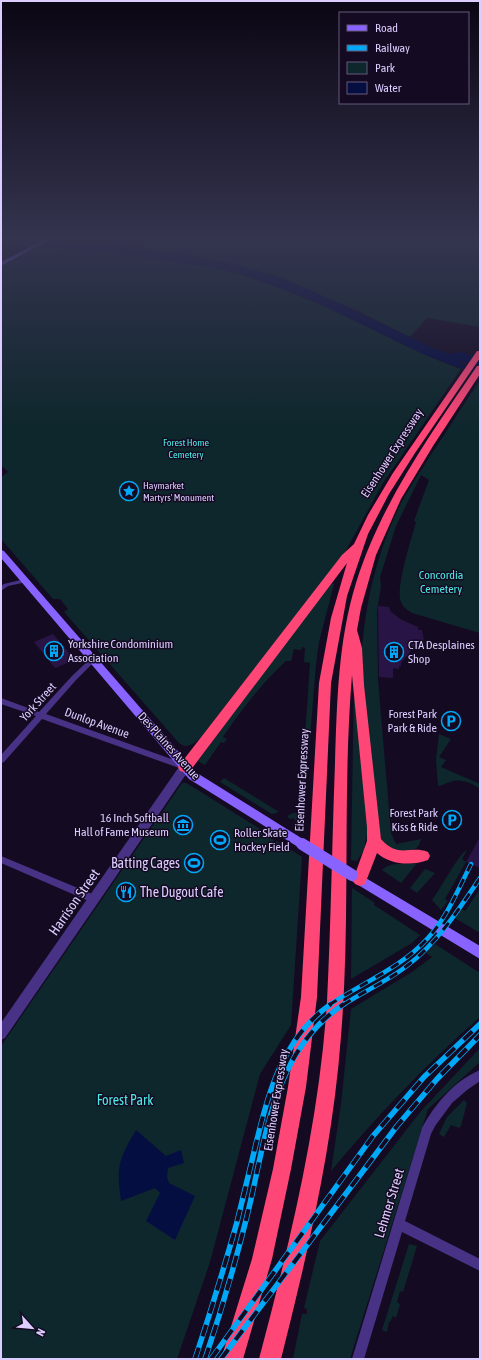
<svg xmlns="http://www.w3.org/2000/svg" width="481" height="1360" font-family="'Asap Condensed',sans-serif">
  <style>
    .green { fill: #0e272c }
    .water { fill: #050e41 }
    .building { fill: #291545 }
    .lines { fill: none; stroke-linecap: round; stroke-linejoin: round }
    .minor { fill: #473285; fill-rule: evenodd }
    .tertiary { fill: #473285; fill-rule: evenodd }
    .secondary { fill: #8963ff; fill-rule: evenodd }
    .motorway { fill: #ff4777; fill-rule: evenodd }
    .rail-far1-casing { stroke: #00a9f7; stroke-width: 4.5 }
    .rail-casing { stroke: #00a9f7; stroke-width: 5.5 }
    .rail-far1 { stroke: #140b22; stroke-width: 3; stroke-dasharray: 9; stroke-linecap: butt }
    .rail { stroke: #140b22; stroke-width: 4; stroke-dasharray: 12; stroke-linecap: butt }
    .secondary-bridge { stroke: #8963ff; stroke-width: 12 }
    .labels { text-anchor: middle; dominant-baseline: central; stroke-width: 3; stroke-linejoin: round; paint-order: stroke }
    .far-park-label { font-size: 10px; fill: #4deae5; stroke: #140b22 }
    .far-poi-label { font-size: 10px; fill: #dcf; stroke: #140b22; text-anchor: start }
    .street-label { font-size: 12px; fill: #dcf; stroke: #140b22 }
    .park-label { font-size: 12px; fill: #4deae5; stroke: #140b22 }
    .poi-label { font-size: 12px; fill: #dcf; stroke: #140b22; text-anchor: start }
    .near-poi-label { font-size: 14px; fill: #dcf; stroke: #140b22; text-anchor: end }
    .near-street-label { font-size: 14px; fill: #dcf; stroke: #140b22 }
    .near-park-label { font-size: 14px; fill: #4deae5; stroke: #140b22 }
  </style>
  <rect width="100%" height="100%" fill="#140b22"/>
  <path class="green" d="M 152,237 L 480,237 L 480,327 L 427,318 L 410,337 L 360,312 L 275,275 L 199,257 L 142,248 L 145,241 Z
    M 39,247 C 108,252 182,255 248,277 C 282,288 316,302 349,318 C 386,336 422,355 461,369 L 383,483 L 344,554 L 201,737 C 195,743 187,750 179,743 L 64,612 L 68,609 L 60,599 L 53,599 L 1,539 L 1,477 L 8,472 L 1,465 L 1,267 Z
    M 480,380 L 480,633 L 412,613 C 407,610 403,607 401,602 C 395,588 412,537 416,522 L 414,521 L 429,480 L 421,475 L 396,526 L 380,577 L 381,586 L 377,611 L 378,680 L 391,833 L 396,844 L 421,839 C 418,854 406,851 393,852 L 381,839 L 361,672 C 362,619 373,565 395,516 C 404,495 418,476 430,456 C 447,431 463,405 480,380 Z
    M 330,583 L 334,584 L 319,642 L 316,664 L 307,775 L 304,775 L 304,831 L 297,826 L 299,824 L 293,818 L 290,819 L 287,816 L 293,813 L 300,813 L 310,663 L 304,662 L 305,648 L 302,647 L 301,650 L 294,649 L 291,661 L 286,661 C 261,684 242,709 223,737 L 227,739 L 224,743 L 221,742 L 205,765 L 198,761 Z
    M 354,686 L 368,829 L 364,850 L 357,861 L 351,860 Z
    M 439,734 L 451,739 L 439,757 L 446,760 L 441,767 L 480,784 L 480,789 C 472,783 460,778 450,782 C 445,783 442,786 438,786 L 436,760 Z
    M 224,778 L 279,812 L 272,814 L 220,782 Z
    M 182,783 L 186,783 L 193,787 L 271,836 L 271,839 L 274,840 L 273,842 L 275,843 L 277,841 L 302,857 L 291,1025 L 260,1074 L 210,1262 L 177,1359 L 1,1359 L 1,1046 Z
    M 467,850 L 462,859 L 466,862 L 445,899 L 448,901 L 441,910 L 432,900 C 440,890 459,853 467,850 Z
    M 417,863 L 401,883 L 382,870 C 391,861 405,865 417,863 Z
    M 425,869 L 435,873 L 417,893 L 410,888 Z
    M 352,888 L 375,903 L 374,905 L 420,935 L 412,943 L 351,979 Z
    M 480,889 L 480,933 L 455,918 L 461,909 L 465,911 Z
    M 435,944 L 480,973 L 480,1017 C 426,1064 377,1116 331,1171 L 341,1104 L 351,1009 L 412,972 L 432,957 L 426,953 Z
    M 480,1048 L 480,1062 L 428,1109 L 350,1359 L 293,1359 L 302,1314 L 307,1314 L 307,1309 L 304,1308 L 320,1241 L 421,1111 Z
    M 464,1100 L 467,1103 L 461,1126 L 459,1128 L 451,1125 L 444,1137 L 439,1134 L 447,1117 Z
    M 409,1244 L 417,1246 L 403,1292 L 400,1291 L 397,1302 L 400,1304 L 396,1318 L 393,1316 L 390,1322 L 389,1321 L 387,1332 L 382,1330 Z"/>
  <path class="water" d="M 1,240 L 40,240 L 142,248 L 236,264 L 275,276 L 321,295 L 437,350 L 450,354 L 462,352 L 480,359 L 480,366 L 459,361 L 463,365 L 480,369 L 480,375 L 425,355 L 314,301 L 247,276 L 220,269 L 108,252 L 29,245 L 1,245 Z
    M 136,1130 L 166,1156 L 181,1150 L 184,1163 L 168,1168 L 167,1177 L 169,1183 L 195,1196 L 175,1240 L 146,1221 L 160,1193 L 155,1188 L 121,1201 C 116,1167 119,1159 136,1130 Z"/>
  <path class="building" d="M 378,606 L 389,607 L 391,612 L 402,620 L 418,627 L 418,630 L 422,630 L 424,641 L 419,641 L 401,663 L 401,666 L 399,666 L 399,669 L 393,668 L 393,678 L 379,677 Z
    M 53,634 L 75,660 L 55,668 L 34,642 Z
    M 192,817 L 194,831 L 176,833 L 173,819 Z
    M 480,837 L 480,868 L 466,862 Z"/>
  <g class="lines">
    <path class="minor" d="M 25,579 L 28,581 L 27,582 L 8,586 L 1,591 L 1,586 L 4,584 Z
      M 91,658 L 95,658 L 96,660 L 76,680 L 46,714 L 188,765 L 189,767 L 188,769 L 182,769 L 42,719 L 4,762 L 1,763 L 1,755 L 36,716 L 1,704 L 1,698 L 39,712 L 72,676 Z
      M 1,856 L 97,896 L 98,899 L 97,902 L 94,903 L 91,902 L 1,863 Z
      M 480,1070 L 480,1081 L 467,1090 L 452,1103 L 435,1126 L 431,1134 L 405,1221 L 480,1259 L 480,1271 L 402,1232 L 364,1359 L 352,1359 L 422,1128 C 435,1104 454,1081 480,1070 Z"/>
    <path class="tertiary" d="M 185,763 L 189,764 L 190,767 L 189,770 L 5,1038 L 1,1040 L 1,1023 L 181,764 Z"/>
    <path class="secondary" d="M 50,237 L 55,237 L 1,266 L 1,262 Z
      M 1,550 L 4,551 L 197,773 L 306,841 L 308,844 L 306,847 L 302,849 L 298,847 L 189,779 L 1,558 Z
      M 354,871 L 480,946 L 480,959 L 350,880 L 348,876 L 350,872 Z"/>
    <path class="motorway" d="M 477,351 L 480,351 L 480,358 L 415,453 L 389,494 L 368,534 L 347,596 L 331,683 L 317,997 L 306,1087 L 291,1169 L 272,1259 L 243,1359 L 221,1359 L 252,1259 L 273,1169 L 288,1087 L 301,997 L 319,683 L 331,618 L 347,563 L 190,771 L 185,772 L 180,771 L 178,767 L 342,555 L 354,544 L 368,515 L 393,473 Z
      M 477,366 L 480,366 L 480,374 L 433,446 L 401,499 L 376,555 L 361,608 L 357,630 L 362,648 L 364,685 L 381,839 C 398,859 410,845 428,852 L 430,856 L 428,860 C 412,866 390,865 377,853 L 365,884 L 360,886 L 355,884 L 353,880 L 367,841 L 367,827 L 352,675 C 342,795 351,916 341,1036 C 333,1145 308,1252 281,1359 L 259,1359 C 290,1242 319,1124 327,1002 C 331,923 332,843 335,763 C 337,703 338,641 356,583 C 381,503 430,435 477,366 Z"/>
    <defs>
      <path id="rail-far1" d="M 329,1005 C 362,983 401,968 428,938 C 447,917 458,890 471,864
        M 343,1005 C 364,991 388,981 408,965 C 438,942 459,909 480,878"/>
      <path id="rail" d="M 195,1359 C 210,1314 224,1268 237,1222 C 243,1198 249,1173 255,1148 C 268,1094 282,1038 331,1004
        M 205,1359 C 221,1312 235,1264 247,1216 C 266,1140 272,1051 344,1004
        M 211,1359 L 373,1136 L 424,1077 L 480,1024
        M 221,1359 L 397,1126 L 437,1079 L 480,1035"/>
    </defs>
    <use href="#rail-far1" class="rail-far1-casing"/>
    <use href="#rail" class="rail-casing"/>
    <use href="#rail-far1" class="rail-far1"/>
    <use href="#rail" class="rail"/>
    <path class="secondary-bridge" d="M 302,844 L 352,875"/>
  </g>
  <linearGradient id="sky" x2="0" y2="1"><stop stop-color="#0b0613"/><stop offset="0.56" stop-color="#34344f"/><stop offset="1" stop-color="#34344f" stop-opacity="0"/></linearGradient>
  <rect width="481" height="427" fill="url(#sky)"/>
  <defs>
    <symbol id="sight-ring" viewBox="-11 -11 22 22"><circle r="9.5" fill="#140b22" stroke="#00a9f7" stroke-width="1.5"/><path d="M0-6L1.8-2.2L6-1.7L2.9 1.2L3.7 5.4L0 3.3L-3.7 5.4L-2.9 1.2L-6-1.7L-1.8-2.2Z" fill="#00a9f7"/></symbol>
    <symbol id="building-ring" viewBox="-11 -11 22 22"><circle r="9.5" fill="#140b22" stroke="#00a9f7" stroke-width="1.5"/><path d="M-4-6H4V6H1V3H-1V6H-4ZM-2.5-4.3h1.7v1.8h-1.7ZM.8-4.3h1.7v1.8H.8ZM-2.5-1h1.7V.8h-1.7ZM.8-1h1.7V.8H.8Z" fill="#00a9f7"/></symbol>
    <symbol id="parking-ring" viewBox="-11 -11 22 22"><circle r="9.5" fill="#140b22" stroke="#00a9f7" stroke-width="1.5"/><path d="M-3.5-5.5H1a3.5 3.5 0 0 1 0 7H-1V5.5H-3.5ZM-1-3.4V-.6H.8a1.4 1.4 0 0 0 0-2.8Z" fill="#00a9f7"/></symbol>
    <symbol id="museum-ring" viewBox="-11 -11 22 22"><circle r="9.5" fill="#140b22" stroke="#00a9f7" stroke-width="1.5"/><path d="M0-6L6-3V-2H-6V-3ZM-5-1h2V3h-2ZM-1-1h2V3h-2ZM3-1h2V3H3ZM-6 4H6V6H-6Z" fill="#00a9f7"/></symbol>
    <symbol id="stadium-ring" viewBox="-11 -11 22 22"><circle r="9.5" fill="#140b22" stroke="#00a9f7" stroke-width="1.5"/><path d="M0-5a6.5 5 0 1 0 0 10a6.5 5 0 1 0 0-10ZM-3.5-1.8h7v3.6h-7Z" fill="#00a9f7"/></symbol>
    <symbol id="restaurant-ring" viewBox="-11 -11 22 22"><circle r="9.5" fill="#140b22" stroke="#00a9f7" stroke-width="1.5"/><path d="M-5-6h1v4h1v-4h1v4h1v-4h1v5L-1.5 .5V6h-2V.5L-5-1ZM5-6V6H3V1.5H1.5Q1.5-4 5-6Z" fill="#00a9f7"/></symbol>
  </defs>
  <g fill-rule="evenodd">
    <use href="#sight-ring" x="118" y="480" width="22" height="22"/>
    <use href="#building-ring" x="43" y="640" width="22" height="22"/>
    <use href="#building-ring" x="383" y="641" width="22" height="22"/>
    <use href="#parking-ring" x="440" y="710" width="22" height="22"/>
    <use href="#parking-ring" x="441" y="809" width="22" height="22"/>
    <use href="#museum-ring" x="172" y="814" width="22" height="22"/>
    <use href="#stadium-ring" x="209" y="829" width="22" height="22"/>
    <use href="#stadium-ring" x="183" y="852" width="22" height="22"/>
    <use href="#restaurant-ring" x="115" y="881" width="22" height="22"/>
  </g>
  <g class="labels">
    <g class="far-park-label">
      <text x="186" y="442">Forest Home<tspan x="186" dy="12">Cemetery</tspan></text>
    </g>
    <g class="far-poi-label">
      <text x="143" y="485">Haymarket<tspan x="143" dy="12">Martyrs' Monument</tspan></text>
    </g>
    <g class="street-label">
      <text transform="translate(392 453) rotate(-57)">Eisenhower Expressway</text>
      <text transform="translate(38 702) rotate(-48)">York Street</text>
      <text transform="translate(97 723) rotate(20)">Dunlop Avenue</text>
      <text transform="translate(169 746) rotate(48)">Des Plaines Avenue</text>
      <text transform="translate(302 780) rotate(-87)">Eisenhower Expressway</text>
      <text transform="translate(276 1100) rotate(-81)">Eisenhower Expressway</text>
    </g>
    <g class="park-label">
      <text x="441" y="575">Concordia<tspan x="441" dy="14">Cemetery</tspan></text>
    </g>
    <g class="poi-label">
      <text x="68" y="644">Yorkshire Condominium<tspan x="68" dy="14">Association</tspan></text>
      <text x="408" y="645">CTA Desplaines<tspan x="408" dy="14">Shop</tspan></text>
      <text x="437" y="714" text-anchor="end">Forest Park<tspan x="437" dy="14">Park &amp; Ride</tspan></text>
      <text x="438" y="813" text-anchor="end">Forest Park<tspan x="438" dy="14">Kiss &amp; Ride</tspan></text>
      <text x="169" y="818" text-anchor="end">16 Inch Softball<tspan x="169" dy="14">Hall of Fame Museum</tspan></text>
      <text x="234" y="833">Roller Skate<tspan x="234" dy="14">Hockey Field</tspan></text>
    </g>
    <g class="near-poi-label">
      <text x="180" y="863">Batting Cages</text>
      <text x="140" y="892" text-anchor="start">The Dugout Cafe</text>
    </g>
    <g class="near-street-label">
      <text transform="translate(74 902) rotate(-55)">Harrison Street</text>
      <text transform="translate(389 1203) rotate(-73)">Lehmer Street</text>
    </g>
    <g class="near-park-label">
      <text x="125" y="1100">Forest Park</text>
    </g>
  </g>
  <rect width="481" height="1360" fill="none" stroke="#ddccff" stroke-width="4"/>
  <rect x="339" y="12" width="130" height="92" fill="#140b22" stroke="#64587a"/>
  <rect x="347" y="25" width="20" height="6" fill="#8963ff" stroke="#64587a"/>
  <text x="375" y="32" font-size="12" fill="#ddccff">Road</text>
  <rect x="347" y="45" width="20" height="6" fill="#00a9f7" stroke="#64587a"/>
  <text x="375" y="52" font-size="12" fill="#ddccff">Railway</text>
  <rect x="347" y="62" width="20" height="12" fill="#0e272c" stroke="#64587a"/>
  <text x="375" y="72" font-size="12" fill="#ddccff">Park</text>
  <rect x="347" y="82" width="20" height="12" fill="#050e41" stroke="#64587a"/>
  <text x="375" y="92" font-size="12" fill="#ddccff">Water</text>
  <g transform="translate(32 1328) rotate(117)" stroke="#140b22" stroke-width="3" paint-order="stroke">
  <path d="M0-3L7 15L0 10L-7 15Z" fill="#ddccff"/>
  <text y="-6" font-size="11" font-weight="bold" text-anchor="middle" fill="#ddccff">N</text>
  </g>
</svg>
